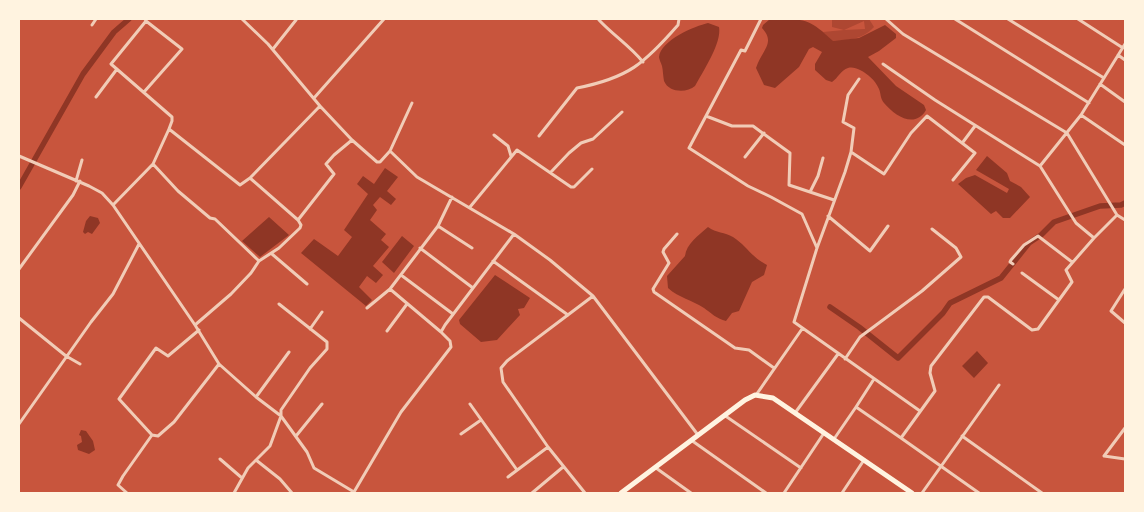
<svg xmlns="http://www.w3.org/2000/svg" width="1144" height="512" font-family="Manrope,sans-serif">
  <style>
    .green { fill: #ae4732; fill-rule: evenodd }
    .water { fill: #8f3625 }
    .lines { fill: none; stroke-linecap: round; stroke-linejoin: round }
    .canal { stroke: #8f3625; stroke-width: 5.5 }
    .minor { stroke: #f1ccb7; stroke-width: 3 }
    .primary { stroke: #fff3e0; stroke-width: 5 }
  </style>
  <rect width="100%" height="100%" fill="#c8553d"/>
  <path class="green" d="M 832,19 L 869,19 L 874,27 C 862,40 848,40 832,41 L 823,32 L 844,30 L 832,27 ZM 864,21 L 865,29 L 844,30 Z"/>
  <path class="water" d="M 770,19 C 803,19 808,17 833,41 L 859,38 L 885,25 L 896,34 L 896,38 L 879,51 L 868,57 L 896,86 L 924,105 L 926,110 C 915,129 895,116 884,103 C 880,98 881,94 879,89 C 875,80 868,74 860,70 C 856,68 852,67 848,68 C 841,70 838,78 832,82 L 826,80 L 815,70 L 815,64 L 822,52 L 813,47 L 809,49 L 799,67 L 775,88 L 764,85 L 756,68 C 762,50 776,43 762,28 L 763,25 Z
    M 708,23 L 719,27 C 722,43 703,71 695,86 C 687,93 669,93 664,81 C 663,76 663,70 662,66 C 661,63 659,59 659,57 C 661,40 695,26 708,23 Z
    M 987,156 L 1007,173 L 1010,181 L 1021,187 L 1030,197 L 1010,218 L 1003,218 L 996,211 L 991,214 L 958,184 L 966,178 L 975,175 L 1007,193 L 1009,189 L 976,170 Z
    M 385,168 L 398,177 L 387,191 L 396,199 L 391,205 L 380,197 L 373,205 L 377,210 L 370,220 L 386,234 L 381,240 L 389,247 L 373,266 L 383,275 L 376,283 L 367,276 L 359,287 L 372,300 L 366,306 L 301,253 L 314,239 L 338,256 L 352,237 L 344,230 L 368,194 L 357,184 L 363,176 L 374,184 Z
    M 90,216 L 98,218 L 100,223 L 92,234 L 88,232 L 85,234 L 83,232 L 86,221 Z
    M 269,217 L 289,235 L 260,257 L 242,241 Z
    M 708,227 C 716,233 725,232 733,237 C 748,247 750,256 767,265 L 764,275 L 752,282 L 739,311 L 732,313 L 726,321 C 717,319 711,313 704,308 C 692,300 679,298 668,288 L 667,276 L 685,256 C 686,244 699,235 708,227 Z
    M 402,236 L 414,246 L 394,273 L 382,262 Z
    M 495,275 L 530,298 L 524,308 L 518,309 L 520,315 L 497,340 L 481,342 L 460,324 L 459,320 Z
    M 977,351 L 988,363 L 974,378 L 962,366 Z
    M 81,430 L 86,431 L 93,441 L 95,450 L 89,454 L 78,450 L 77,445 L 82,442 L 81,436 L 79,435 Z"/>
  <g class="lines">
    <path class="canal" d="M 19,187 L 83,74 L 114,32 L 129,19
      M 830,307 L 859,327 L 898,358 L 943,313 L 950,303 L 1001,278 L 1029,243 L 1041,235 L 1054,222 L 1100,206 L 1121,205 L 1125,203"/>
    <path class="minor" d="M 145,19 L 146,21 L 111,64 L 172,117 L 172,121 L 169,129 L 240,185 L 250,178
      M 242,19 L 268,44 L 320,106
      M 761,19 L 745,51 L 741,50 L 689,148 L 748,186 L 771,197 L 802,214 L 817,248
      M 886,19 L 903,34 L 1067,133 L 1117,215 L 1125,220
      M 955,19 L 1089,103
      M 1008,19 L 1104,78
      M 1078,19 L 1123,48
      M 599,20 C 613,35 630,46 643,62
      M 92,25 L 96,19
      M 273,49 L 296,20
      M 1118,55 L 1125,60
      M 883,64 L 935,100 L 1040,166
      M 859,79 L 848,95 L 843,122 L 854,128 L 851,152 L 845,172 L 817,248 L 794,322 L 920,411
      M 1100,84 L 1125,102
      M 144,92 L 182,49 L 146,21
      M 96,97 L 117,69
      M 314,98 L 384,19
      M 1081,115 L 1125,145
      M 706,116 L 732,126 L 753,126 L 790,153 L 789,185 L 834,200
      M 169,129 L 153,164 L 178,191 L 210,218 L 215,219 L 259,261
      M 494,135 L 508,146 L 511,156
      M 539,136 L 577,88 C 628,78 644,64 678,25 L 679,19
      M 963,142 L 975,126
      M 390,151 L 412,103
      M 851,152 L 884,174 L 911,133 L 927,116 L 975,153 L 953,180
      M 19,156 L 89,186 L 102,193 L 113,205 L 195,325 L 219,364 L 256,397 L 281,416 L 307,452 L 314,468 L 354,492
      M 745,157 L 764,133
      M 551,172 L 569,153 L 581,143 L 593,139 L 622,112
      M 76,181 L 82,160
      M 810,192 L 818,176 L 823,158
      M 113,205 L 153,164
      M 470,207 L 517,150 L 571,187 L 574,187 L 592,169
      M 828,216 L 870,251 L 888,226
      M 298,220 L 334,174 L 326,164 L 334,155 L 352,140
      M 438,226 L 472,248
      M 677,234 L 664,249 L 663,252 L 669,263 L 653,289 L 654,292 L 735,348 L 749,350 L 774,368
      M 1094,238 L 1117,215
      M 420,248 L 473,288
      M 272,254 L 307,284
      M 493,261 L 568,315
      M 1013,264 L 1010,262 L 1011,260 L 1024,245 L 1038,236 L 1072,262
      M 19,269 L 73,195 L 80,181
      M 1022,273 L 1059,300
      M 401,275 L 453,314
      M 1125,289 L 1111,311 L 1125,323
      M 367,308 L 390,289
      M 19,318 L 66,356 L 80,364
      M 195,325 L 231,294 L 251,273 L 259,261 L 279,248 L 300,228 L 301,225 L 298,220 L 250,178 L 320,106 L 352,140 L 377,162 L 380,162 L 390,151 L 417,177 L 514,234 L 550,260 L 593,296 L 698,435
      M 310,329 L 322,312
      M 387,331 L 407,304
      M 441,332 L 390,289 L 438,226 L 452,197
      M 845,359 L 860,337 L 922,291 L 961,257 L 956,248 L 932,229
      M 756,395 L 802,329
      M 256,397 L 289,352
      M 470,404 L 517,470
      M 856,407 L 874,379
      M 795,413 L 838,354
      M 724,415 L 801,468
      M 19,424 L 91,322 L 113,294 L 139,244
      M 1125,428 L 1104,456 L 1125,459
      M 461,434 L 481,420
      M 152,435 L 119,399 L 156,348 L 168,356 L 199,330
      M 296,436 L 322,404
      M 962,436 L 1042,493
      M 901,438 L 979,493
      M 834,439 L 856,407 L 901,438 L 935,391 L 930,373 L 931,366 L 984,297 L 988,297 L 1032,330 L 1038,329 L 1072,282 L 1066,270 L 1094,238 L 1076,223 L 1040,166 L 1081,115 L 1125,44
      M 691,440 L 766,493
      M 220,459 L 242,478
      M 256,460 L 280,479 L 292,493
      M 656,468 L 691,493
      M 508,477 L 548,447
      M 354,492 L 401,412 L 451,347 L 450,341 L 441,332 L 445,325 L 514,234
      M 127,493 L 118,485 L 123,476 L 152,435 L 158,436 L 174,422 L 219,364
      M 234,493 L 248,468 L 270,446 L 281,416 L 281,410 L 310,368 L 327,349 L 327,342 L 279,304
      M 532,493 L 563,467
      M 585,493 L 548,447 L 503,382 L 501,368 L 507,361 L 593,296
      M 784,493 L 824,433
      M 842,493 L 864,460
      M 922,493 L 999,385"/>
    <path class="primary" d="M 621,493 L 745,400 L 755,395 L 773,398 L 912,493"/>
  </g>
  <rect width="1144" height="512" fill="none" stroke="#fff3e0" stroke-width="40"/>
</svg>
